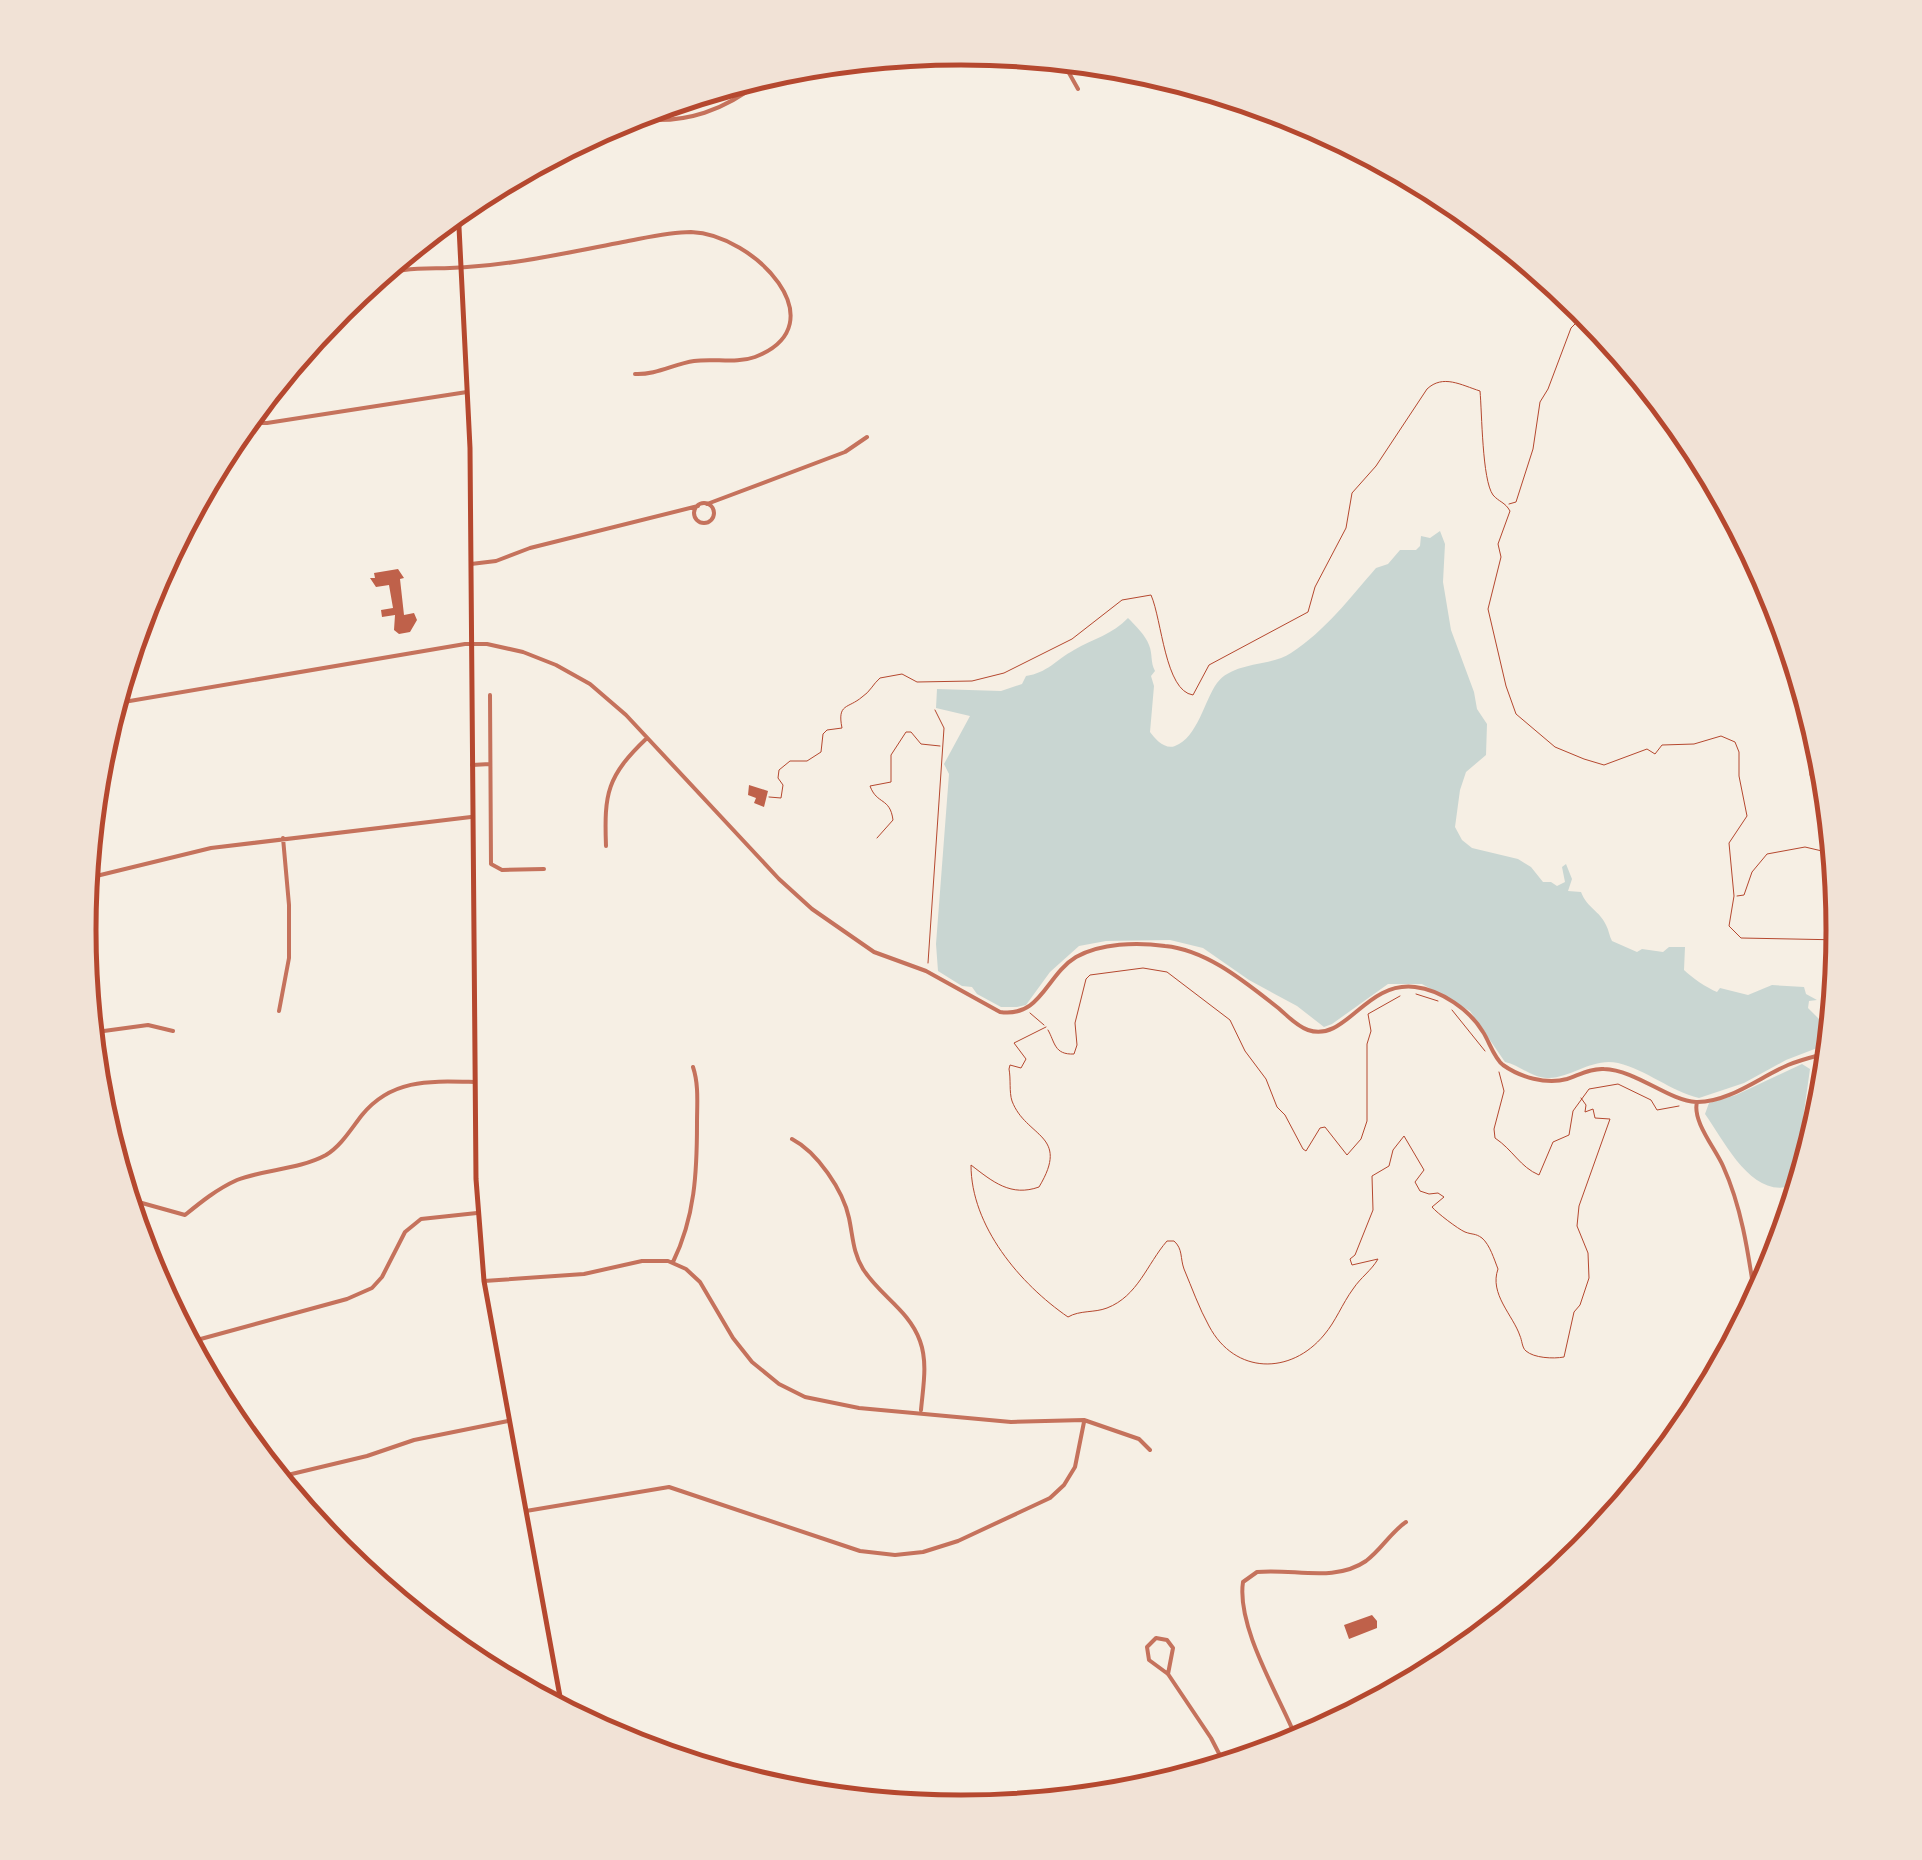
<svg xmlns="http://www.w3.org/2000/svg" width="1922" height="1860" font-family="Poppins,sans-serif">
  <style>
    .water { fill: #c9d6d2 }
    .building { fill: #bf614a }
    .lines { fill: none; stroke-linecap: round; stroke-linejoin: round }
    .path { stroke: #b5482f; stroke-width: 1 }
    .minor { stroke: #c5725c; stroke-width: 4 }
    .secondary { stroke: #b5482f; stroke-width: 5 }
    .rim { fill: none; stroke: #b5482f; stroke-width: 5 }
  </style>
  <rect width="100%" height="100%" fill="#f6efe4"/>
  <path class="water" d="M 1440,531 L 1445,544 L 1443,582 L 1451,630 L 1474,692 L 1477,709 L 1487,724 L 1486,755 L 1466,772 L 1460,790 L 1455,827 L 1462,840 L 1472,848 L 1518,859 L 1531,867 L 1543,882 L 1551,882 L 1557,886 L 1565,882 L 1562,867 L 1566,864 L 1572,879 L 1568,891 L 1581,892 C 1587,908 1600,911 1606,925 C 1609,930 1609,936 1612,941 L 1637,952 L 1642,949 L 1663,952 L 1669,947 L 1685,947 L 1684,970 C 1691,977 1707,988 1717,992 L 1720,988 L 1748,995 L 1772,985 L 1804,987 L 1806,994 L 1817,1000 L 1809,1001 L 1808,1008 L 1819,1019 L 1819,1042 L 1832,1027 L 1825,1045 L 1786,1060 L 1744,1083 L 1699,1098 C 1670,1091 1647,1070 1618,1063 C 1594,1057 1572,1077 1549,1078 C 1533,1079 1520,1065 1505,1062 L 1470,1011 L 1422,984 L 1388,984 L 1332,1024 L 1324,1027 L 1297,1006 L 1249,980 L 1203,948 L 1170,940 L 1106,941 L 1079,946 L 1050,972 L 1026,1005 L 1017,1007 L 1001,1007 L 977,994 L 972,987 L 962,986 L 938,971 L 936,944 L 949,774 L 944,764 L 970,716 L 936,708 L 937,689 L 1001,691 L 1022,684 L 1026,676 C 1047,673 1056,660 1074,650 C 1093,639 1113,634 1128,618 C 1135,625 1146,636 1149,645 C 1153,655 1150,661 1155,671 L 1151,676 L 1154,686 L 1150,732 C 1155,739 1165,750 1175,746 C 1198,737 1204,701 1217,683 C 1234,661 1270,667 1291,653 C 1325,631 1350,598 1376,568 L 1388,564 L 1400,550 L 1416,550 L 1420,546 L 1421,536 L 1430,538 Z
    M 1802,1064 L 1810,1069 L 1803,1119 L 1809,1134 L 1806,1147 L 1810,1156 L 1803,1180 C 1757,1210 1727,1145 1705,1114 L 1709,1103 L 1736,1095 Z"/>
  <path class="building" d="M 398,569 L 404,578 L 400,579 L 404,615 L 414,613 L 417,620 L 410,632 L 399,634 L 394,630 L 395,615 L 382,617 L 381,610 L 393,608 L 389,585 L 376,587 L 370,578 L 375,578 L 374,573 Z
    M 749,785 L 768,791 L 764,807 L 754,803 L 756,798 L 748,795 Z
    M 1372,1615 L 1377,1621 L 1377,1628 L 1349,1639 L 1344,1625 Z"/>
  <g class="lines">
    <path class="path" d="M 1509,504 L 1516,502 L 1533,449 L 1540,402 L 1548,389 L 1571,328 L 1589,310
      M 1829,779 L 1811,762 L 1810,775 L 1818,791 L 1830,793
      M 769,797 L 781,798 L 783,785 L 778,778 L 779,770 L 790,761 L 807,761 L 821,752 L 823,734 L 827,730 L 842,728 C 837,703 848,709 862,697 C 870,692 873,684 880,678 L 902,674 L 917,682 L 972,681 L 1004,673 L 1072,639 L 1122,600 L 1151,595 C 1162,620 1165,691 1193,695 L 1209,665 L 1308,612 L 1315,587 L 1346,528 L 1352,493 L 1376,466 L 1427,389 C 1443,374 1461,385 1480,391 C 1482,412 1482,480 1493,495 C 1499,502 1505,502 1510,511 L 1498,544 L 1501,557 L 1488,609 L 1506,686 L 1516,714 L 1555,747 L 1584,759 L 1604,765 L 1647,749 L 1655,754 L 1662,745 L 1694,744 L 1721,736 L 1735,742 L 1739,752 L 1739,776 L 1747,816 L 1729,843 L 1734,896 L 1729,926 L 1741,938 L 1843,940
      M 877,838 L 893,820 C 890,797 877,805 870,786 L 891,782 L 891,755 L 906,732 L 911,732 L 921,744 L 940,746
      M 1737,896 L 1744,895 L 1752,872 L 1767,854 L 1805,847 L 1822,851 L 1835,844
      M 928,963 L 944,728 L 935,710
      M 1416,994 L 1438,1001
      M 1452,1010 L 1485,1051
      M 1030,1013 L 1044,1025
      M 1046,1027 L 1014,1043 L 1026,1059 L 1021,1068 L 1010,1065 L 1009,1069 C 1011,1079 1009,1092 1012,1101 C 1026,1138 1071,1134 1039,1187 C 1011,1197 993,1182 971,1165 C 971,1226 1020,1284 1068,1317 C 1080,1310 1094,1313 1107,1308 C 1138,1296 1147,1264 1167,1241 L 1174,1241 C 1183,1249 1180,1258 1184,1269 C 1192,1288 1199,1308 1209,1326 C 1235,1375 1291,1375 1324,1335 C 1336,1321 1342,1304 1353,1289 C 1361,1277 1371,1271 1378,1259 L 1352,1265 L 1350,1259 L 1355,1255 L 1373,1210 L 1372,1176 L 1389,1166 L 1393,1150 L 1404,1136 L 1424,1170 L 1415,1182 L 1420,1191 L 1429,1194 L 1438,1193 L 1444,1197 L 1432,1207 C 1437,1213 1458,1229 1465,1232 C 1473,1235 1475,1233 1482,1238 C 1490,1245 1494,1259 1498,1269 C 1489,1294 1513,1315 1520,1336 C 1522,1340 1522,1348 1526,1351 C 1534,1358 1553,1359 1564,1357 L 1574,1312 L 1580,1305 L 1589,1278 L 1588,1253 L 1577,1226 L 1579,1206 L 1610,1119 L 1595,1118 L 1593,1109 L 1585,1112 L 1586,1105 L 1581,1098
      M 1048,1030 C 1055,1042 1054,1055 1074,1054 L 1077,1045 L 1075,1023 L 1086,979 L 1090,975 L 1143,968 L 1167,972 L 1230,1020 L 1245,1051 L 1266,1079 L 1277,1107 L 1285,1115 L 1303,1149 L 1306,1151 L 1320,1128 L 1325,1127 L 1347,1155 L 1361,1139 L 1367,1121 L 1367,1044 L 1371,1031 L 1368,1014 L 1400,996
      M 1499,1072 L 1504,1091 L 1494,1129 L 1495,1138 C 1513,1150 1520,1167 1539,1175 L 1553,1142 L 1569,1135 L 1573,1111 L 1589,1089 L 1618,1084 L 1651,1100 L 1657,1110 L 1679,1106"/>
    <path class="minor" d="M 1060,57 L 1078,89
      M 621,116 C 683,129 730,110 776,69
      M 320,327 C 348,320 352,290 375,278 C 396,267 428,269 450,268 C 509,266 566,253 623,242 C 645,238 668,232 691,232 C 754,234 840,324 755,357 C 736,364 714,358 694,361 C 674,364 656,375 635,374
      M 241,423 L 267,423 L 467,392
      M694 513a10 10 0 1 1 20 0a10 10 0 1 1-20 0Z
      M 707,504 L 845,452 L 867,437
      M 471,564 L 496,561 L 530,548 L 698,506
      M 490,695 L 491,864 L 502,870 L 544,869
      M 112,704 L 465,644 L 487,644 L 523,652 L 556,665 L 590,684 L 626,715 L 779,879 L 812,909 L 874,952 L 926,971 L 1000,1012 C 1041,1018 1046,975 1076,957 C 1101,943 1137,942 1165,946 C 1207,950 1245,982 1277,1007 C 1287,1015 1296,1026 1308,1030 C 1346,1043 1365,981 1415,987 C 1441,990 1470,1010 1483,1032 C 1489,1041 1494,1058 1503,1065 C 1520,1077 1546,1085 1567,1079 C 1579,1075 1591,1068 1604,1069 C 1636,1070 1669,1101 1696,1102 C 1728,1103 1760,1077 1788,1065 C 1802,1059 1817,1056 1831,1052
      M 472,765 L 490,764
      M 606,846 C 604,793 607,776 647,738
      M 84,879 L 211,848 L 471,817
      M 279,1011 L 289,958 L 289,905 L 283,838
      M 89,1033 L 148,1025 L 173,1031
      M 1697,1102 C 1692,1121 1715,1148 1723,1166 C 1743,1210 1749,1259 1756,1305
      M 792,1139 C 817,1152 843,1190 849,1218 C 853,1237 853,1253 863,1269 C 880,1296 909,1310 920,1341 C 928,1363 923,1387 921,1410
      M 124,1198 L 185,1215 C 201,1202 217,1189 237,1180 C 265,1169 298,1170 326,1155 C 341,1146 351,1129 362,1115 C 392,1078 432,1081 475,1082
      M 673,1262 C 695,1217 697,1172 697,1123 C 697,1104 699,1085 693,1067
      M 484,1281 L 584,1274 L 642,1261 L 668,1261 L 686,1269 L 700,1282 L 733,1338 L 752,1362 L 779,1384 L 805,1397 L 859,1408 L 1011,1422 L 1084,1420 L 1139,1439 L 1150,1450
      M 186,1343 L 347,1299 L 372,1288 L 382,1277 L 405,1232 L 421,1219 L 477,1213
      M 275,1478 L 367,1456 L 414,1440 L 508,1421
      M 526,1511 L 669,1487 L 860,1551 L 895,1555 L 923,1552 L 958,1541 L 1050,1498 L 1064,1485 L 1075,1467 L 1084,1422
      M 1168,1674 L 1173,1648 L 1167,1640 L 1156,1638 L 1147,1647 L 1149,1660 L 1168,1674 L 1211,1738 L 1226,1767
      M 1299,1745 C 1283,1702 1236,1629 1243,1582 L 1257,1572 C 1293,1568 1334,1583 1366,1561 C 1381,1550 1391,1532 1406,1522
      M 908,1807 L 909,1801"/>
    <path class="secondary" d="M 458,207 L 470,448 L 476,1179 L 484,1281 L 563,1713"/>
  </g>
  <path d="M0 0H1922V1860H0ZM96 930a865 865 0 1 1 1730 0a865 865 0 1 1-1730 0Z" fill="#f1e2d6" fill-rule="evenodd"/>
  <path class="rim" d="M96 930a865 865 0 1 1 1730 0a865 865 0 1 1-1730 0Z"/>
</svg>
